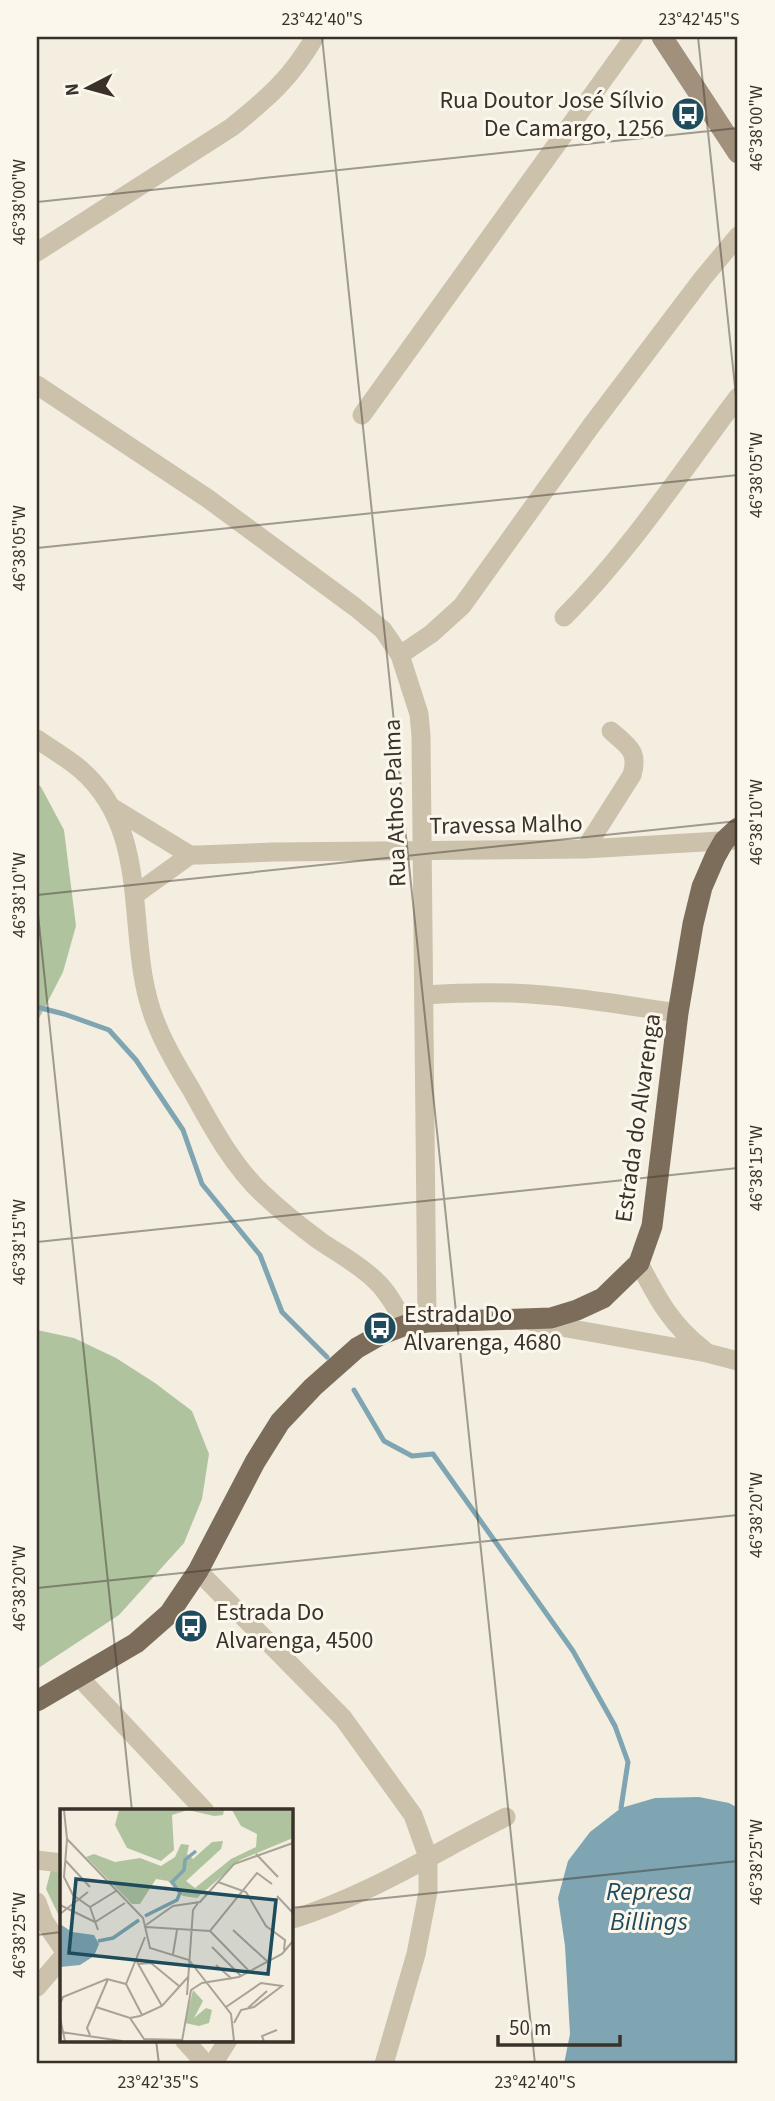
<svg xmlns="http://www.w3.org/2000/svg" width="775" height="2101" font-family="'Source Sans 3',sans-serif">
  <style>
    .green { fill: #b0c39f }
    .water { fill: #7ea5b1 }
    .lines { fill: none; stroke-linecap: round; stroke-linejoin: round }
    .stream { stroke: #7ea5b1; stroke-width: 5 }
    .street { stroke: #ccc1ab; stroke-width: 19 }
    .secondary { stroke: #a0907c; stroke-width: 21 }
    .primary { stroke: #7c6d5b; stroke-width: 21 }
    .ticks { fill: none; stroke: #3a322a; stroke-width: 2; stroke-opacity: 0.45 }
    .labels { text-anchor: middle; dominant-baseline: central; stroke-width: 6; stroke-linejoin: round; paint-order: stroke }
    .poi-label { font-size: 24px; fill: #3a322a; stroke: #fbf7ed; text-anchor: start }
    .street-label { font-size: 24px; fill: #3a322a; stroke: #fbf7ed }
    .water-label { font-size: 26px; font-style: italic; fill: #1f4c5c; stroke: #fbf7ed }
    .inset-river { fill: none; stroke: #7ea5b1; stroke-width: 3.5 }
    .inset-road { fill: none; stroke: #a9a397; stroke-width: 2 }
    .view { fill: #1f4c5c; fill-opacity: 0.15; stroke: #1f4c5c; stroke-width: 3.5 }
    .inset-edge { fill: none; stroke: #3a322a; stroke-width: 3.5 }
    .neatline { fill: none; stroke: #3a322a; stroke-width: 2.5 }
    .ticks-label { font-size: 18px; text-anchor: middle; fill: #3a322a }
  </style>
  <rect width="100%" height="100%" fill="#f3eee0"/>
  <path class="green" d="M 37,783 L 41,787 L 64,830 L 76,926 L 63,972 L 42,1013 L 37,1021 Z
    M 37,1330 L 74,1338 L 116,1358 L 155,1383 L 192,1411 L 209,1454 L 202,1499 L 184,1543 L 119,1615 L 37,1669 Z
    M 51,1870 L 61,1873 L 61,1920 L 46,1889 Z"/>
  <path class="water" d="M 699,1797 L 729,1803 L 738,1808 L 738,2064 L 564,2064 L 570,2034 L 565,1946 L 558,1898 L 568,1861 L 590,1832 L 621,1808 L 655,1798 Z"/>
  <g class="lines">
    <path class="stream" d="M 37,1007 L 64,1014 L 109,1030 L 136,1060 L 183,1130 L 202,1184 L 260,1255 L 282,1312 L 327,1357
      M 354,1390 L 384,1441 L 412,1456 L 433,1454 L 573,1651 L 615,1726 L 628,1762 L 621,1808"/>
    <path class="street" d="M 37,252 L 232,127 C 269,97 291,78 315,37
      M 37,385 L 207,498 L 355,607 L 383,630 L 400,655 L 419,714 L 421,736 L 427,1322
      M 362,415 L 634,37
      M 564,617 C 630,551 682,471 738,397
      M 400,655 L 431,634 L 462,606 L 591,426 L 703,278 L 738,236
      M 37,739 C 51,749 67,758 80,769 C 156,834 122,941 156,1023 C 165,1046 178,1068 191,1089 C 211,1125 232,1165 263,1194 C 280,1210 301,1227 320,1241 C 339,1254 360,1265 376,1281 C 389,1293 397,1310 406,1325
      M 113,808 L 190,855 L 199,855 L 274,852 L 585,849 L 737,840
      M 585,849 L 632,775 C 639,751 628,746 611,731
      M 136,894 L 190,855
      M 425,995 C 454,993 482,992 511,993 C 567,995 623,1005 678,1013
      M 639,1263 C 657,1298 672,1326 704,1350
      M 533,1322 L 707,1353 L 738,1361
      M 198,1571 L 343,1718 L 413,1815 L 428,1857 L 428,1892 L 416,1954 L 384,2064
      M 79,1677 L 205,1811
      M 37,1860 L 61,1863
      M 37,1902 L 44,1921 L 61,1946
      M 290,1920 C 367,1896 434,1853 506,1817
      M 37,1987 L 61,1959
      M 184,2040 L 206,2064
      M 213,2064 L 228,2040"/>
    <path class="secondary" d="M 662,37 L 738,153"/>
    <path class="primary" d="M 37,1701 L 136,1643 L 169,1614 L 198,1571 L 255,1462 L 280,1422 L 313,1387 L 357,1348 L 380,1335 L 406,1325 L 427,1322 L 551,1318 L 577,1310 L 603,1298 L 639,1263 L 652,1226 L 678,1013 L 693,924 L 702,887 L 715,857 L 724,841 L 738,828"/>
  </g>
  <path class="ticks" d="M 322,37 L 535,2064M 698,37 L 738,415M 37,202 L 738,128M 37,548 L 738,475M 37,895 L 738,821M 37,905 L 132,1811M 37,1242 L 738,1168M 37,1588 L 738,1515M 290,1908 L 738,1861M 37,1935 L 61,1932M 156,2040 L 159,2064"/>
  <defs>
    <symbol id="bus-disc" viewBox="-11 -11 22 22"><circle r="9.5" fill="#1f4c5c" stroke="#fbf7ed"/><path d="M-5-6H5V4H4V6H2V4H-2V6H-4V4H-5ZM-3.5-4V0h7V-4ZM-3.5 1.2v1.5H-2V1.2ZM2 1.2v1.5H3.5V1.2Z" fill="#fff"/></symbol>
  </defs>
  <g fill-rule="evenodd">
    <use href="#bus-disc" x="669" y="95" width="38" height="38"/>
    <use href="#bus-disc" x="361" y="1309" width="38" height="38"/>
    <use href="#bus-disc" x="172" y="1607" width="38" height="38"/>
  </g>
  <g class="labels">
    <g class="poi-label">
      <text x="664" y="100" text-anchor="end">Rua Doutor José Sílvio<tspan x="664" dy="28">De Camargo, 1256</tspan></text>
      <text x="404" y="1314">Estrada Do<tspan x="404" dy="28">Alvarenga, 4680</tspan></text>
      <text x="216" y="1612">Estrada Do<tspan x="216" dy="28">Alvarenga, 4500</tspan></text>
    </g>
    <g class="street-label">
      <text transform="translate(395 803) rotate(-92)">Rua Athos Palma</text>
      <text transform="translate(506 825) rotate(-1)">Travessa Malho</text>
      <text transform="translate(638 1118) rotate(-82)">Estrada do Alvarenga</text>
    </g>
    <g class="water-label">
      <text x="649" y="1891">Represa<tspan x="649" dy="30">Billings</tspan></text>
    </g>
  </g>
  <g transform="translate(60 1809)">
    <rect width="233" height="233" fill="#f3eee0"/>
    <path d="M 59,1 L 164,1 L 163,6 L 154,7 L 128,1 L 112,6 L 114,41 L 101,52 L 67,39 L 55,16 ZM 172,1 L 231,1 L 233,29 L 180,51 L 137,89 L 123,87 L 108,72 L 96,70 L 80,95 L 72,95 L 26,48 L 34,45 L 55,53 L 80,49 L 101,57 L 115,48 L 121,35 L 129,36 L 127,45 L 133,50 L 152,33 L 163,32 L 161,40 L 126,72 L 135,79 L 171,50 L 196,38 L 197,25 L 181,17 ZM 133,181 L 143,192 L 134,209 L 146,199 L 152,201 L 149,214 L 139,217 L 125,214 Z" fill="#b0c39f"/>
    <path d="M 0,115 L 12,123 L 34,126 L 39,135 L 34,147 L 20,156 L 0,158 Z" fill="#7ea5b1"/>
    <path class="inset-river" d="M 85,107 L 117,91 L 120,84 L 112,73 L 124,61 L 125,51 L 136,42M 38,132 L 53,129 L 79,111"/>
    <path class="inset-road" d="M 4,1 L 7,30 L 83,109 L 90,139 L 129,151 L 171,205 L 174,232M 7,30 L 4,68 L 13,86 L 30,98 L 56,82M 196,45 L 218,68M 5,51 L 30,78M 158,73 L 186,83 L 206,117 L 225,131 L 224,141M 217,87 L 233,104M 0,96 L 35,113 L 65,94M 30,98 L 38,121M 0,105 L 28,83M 86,116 L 113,97 L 140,93 L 174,55 L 233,34M 86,118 L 150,122 L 197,64 L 212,75M 173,121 L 208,153M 150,122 L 189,162M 152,138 L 181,167M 113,145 L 117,121M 77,153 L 102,197M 78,155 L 91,154 L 119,177M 156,156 L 172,170M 66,175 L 82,206M 127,186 L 133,101 L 138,94M 0,195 L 3,188 L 47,170 L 66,175 L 85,128M 36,198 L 70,209 L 80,207 L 102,197 L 128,168M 166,198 L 201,174 L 222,177 L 194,198 L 181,201 L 174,214M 188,199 L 207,182M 0,209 L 5,232M 70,209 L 84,230 L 123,231M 1,223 L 62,232M 30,226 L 27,219 L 48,170M 122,232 L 131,181 L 142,174 L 179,168 L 222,145 L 233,132M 151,232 L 174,232M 204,232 L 202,227 L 217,221"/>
    <path class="view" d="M 16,70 L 216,91 L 208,165 L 9,144 Z"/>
    <rect width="233" height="233" class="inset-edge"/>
  </g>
  <rect width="775" height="2101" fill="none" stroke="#fbf7ed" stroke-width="77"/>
  <g transform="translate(88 88) rotate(264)" stroke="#fbf7ed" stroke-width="5" paint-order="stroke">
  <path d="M0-5L12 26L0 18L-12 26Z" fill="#3a322a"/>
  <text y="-10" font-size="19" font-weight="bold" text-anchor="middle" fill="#3a322a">N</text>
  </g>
  <path d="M498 2035v10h122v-10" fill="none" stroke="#3a322a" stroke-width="3.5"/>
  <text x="509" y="2035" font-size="21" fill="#3a322a" stroke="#fbf7ed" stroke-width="5" paint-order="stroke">50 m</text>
  <rect x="38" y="38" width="698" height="2024" class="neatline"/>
  <g class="ticks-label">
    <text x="322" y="25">23°42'40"S</text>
    <text x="699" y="25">23°42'45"S</text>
    <text transform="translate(756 128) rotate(-90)" y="6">46°38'00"W</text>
    <text transform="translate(19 202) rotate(-90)" y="6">46°38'00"W</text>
    <text transform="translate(756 475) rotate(-90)" y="6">46°38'05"W</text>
    <text transform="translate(19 548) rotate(-90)" y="6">46°38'05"W</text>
    <text transform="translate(756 822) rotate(-90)" y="6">46°38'10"W</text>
    <text transform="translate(19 895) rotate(-90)" y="6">46°38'10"W</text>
    <text transform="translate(756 1168) rotate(-90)" y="6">46°38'15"W</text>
    <text transform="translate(19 1242) rotate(-90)" y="6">46°38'15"W</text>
    <text transform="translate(756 1515) rotate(-90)" y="6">46°38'20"W</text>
    <text transform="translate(19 1588) rotate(-90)" y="6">46°38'20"W</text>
    <text transform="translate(756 1862) rotate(-90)" y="6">46°38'25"W</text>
    <text transform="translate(19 1935) rotate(-90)" y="6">46°38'25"W</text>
    <text x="158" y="2088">23°42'35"S</text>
    <text x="535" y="2088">23°42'40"S</text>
  </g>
</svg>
